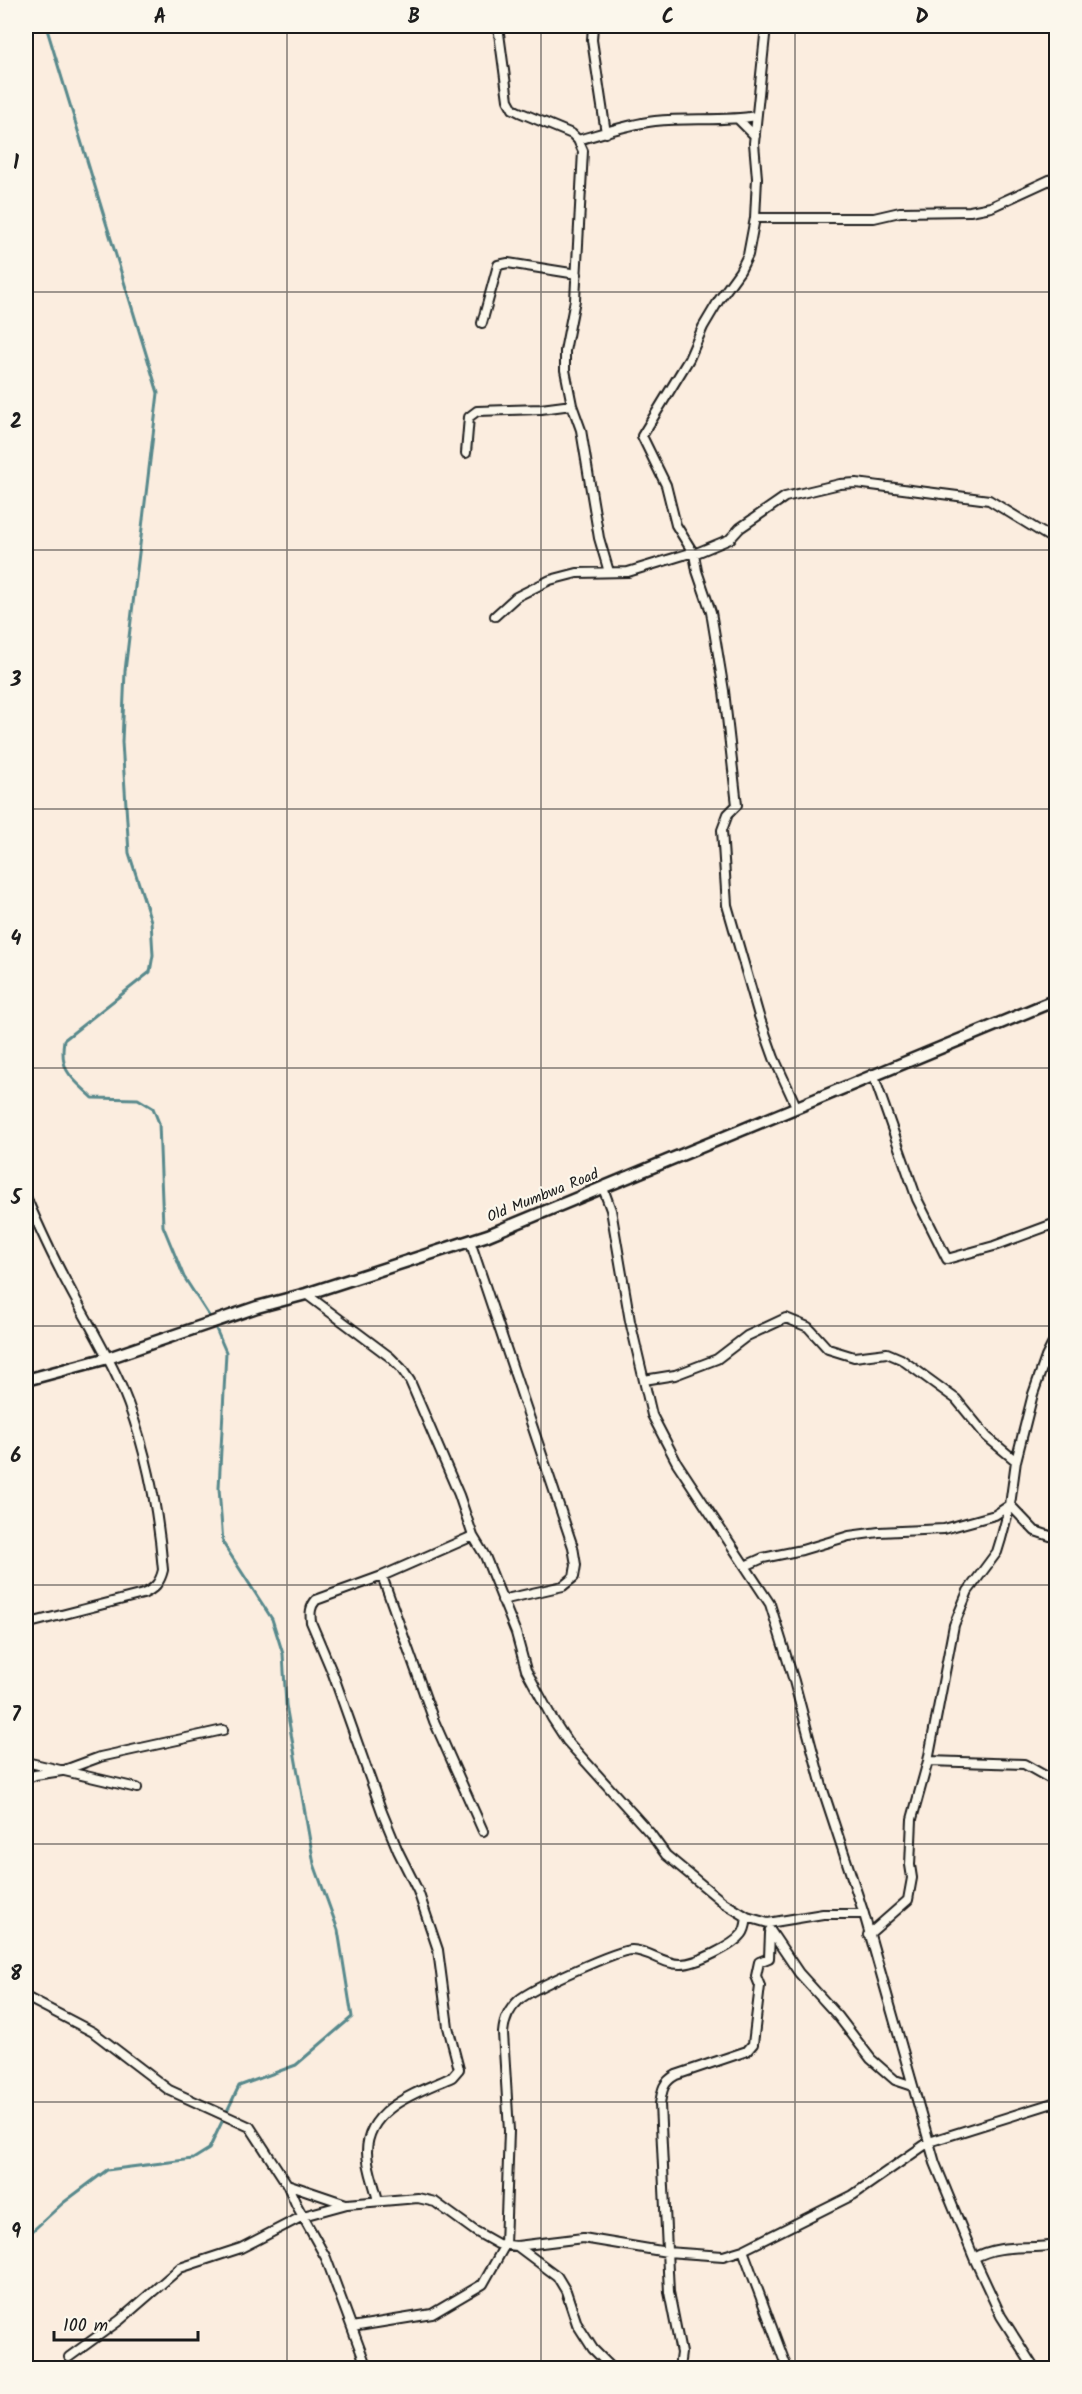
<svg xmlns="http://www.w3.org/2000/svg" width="1082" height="2394" font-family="Kalam,sans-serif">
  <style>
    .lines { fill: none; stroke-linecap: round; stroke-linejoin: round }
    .stream { stroke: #58898c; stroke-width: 3 }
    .minor-casing { stroke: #1c1c1c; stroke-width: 12 }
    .secondary-casing { stroke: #1c1c1c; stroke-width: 15 }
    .minor { stroke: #fbf7ec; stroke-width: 8 }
    .secondary { stroke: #fbf7ec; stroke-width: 10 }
    .grid { fill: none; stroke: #1c1c1c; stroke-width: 1.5; stroke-opacity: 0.55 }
    .labels { text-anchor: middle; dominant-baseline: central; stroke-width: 4.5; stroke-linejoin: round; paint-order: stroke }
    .street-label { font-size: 15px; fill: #1c1c1c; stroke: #fbf7ec }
    .neatline { fill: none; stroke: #1c1c1c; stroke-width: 2 }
    .grid-label { font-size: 20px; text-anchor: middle; font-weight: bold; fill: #1c1c1c }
  </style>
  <rect width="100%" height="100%" fill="#fbeddf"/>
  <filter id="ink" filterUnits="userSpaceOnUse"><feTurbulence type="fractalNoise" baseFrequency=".0167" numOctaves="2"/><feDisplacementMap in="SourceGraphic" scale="12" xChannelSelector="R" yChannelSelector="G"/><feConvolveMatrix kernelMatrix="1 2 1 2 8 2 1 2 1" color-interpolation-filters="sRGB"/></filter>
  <g filter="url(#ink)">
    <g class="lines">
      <path class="stream" d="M 26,2237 L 63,2203 L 107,2170 L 193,2159 L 209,2149 L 239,2086 L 296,2065 L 352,2017 L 338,1930 L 314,1864 L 286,1705 L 283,1654 L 272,1619 L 223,1543 L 219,1488 L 226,1352 L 213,1322 L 184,1277 L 163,1226 L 159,1123 L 153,1108 L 138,1099 L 93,1098 C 72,1078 59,1072 64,1040 L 150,972 L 153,955 L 151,921 L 129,853 L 122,742 L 125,671 L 158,393 L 46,26"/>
      <defs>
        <path id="minor" d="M 498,26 L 508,100 L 513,109 L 519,112 L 572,134 L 578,140 L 583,151 L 575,300 L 565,351 L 565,370 L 572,405 L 581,430 L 599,538 L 609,572
          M 593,26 L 592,40 L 606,133
          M 766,26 L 754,143 L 757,178 L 755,218 L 748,255 L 740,271 L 719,300 L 703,327 L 689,359 L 642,436 L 666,485 L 676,525 L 694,554 L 697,571 L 711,612 L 724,691 L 737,805 L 728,814 L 722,830 L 727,905 L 759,1016 L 774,1058 L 796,1106
          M 738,119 L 755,136
          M 578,140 C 603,133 629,124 655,121 C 689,117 723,122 756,116
          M 755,218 L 874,218 L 900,212 L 970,211 L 991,207 L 1056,177
          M 482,323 L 498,265 L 508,263 L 577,274
          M 466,453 L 469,417 L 477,411 L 541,409 L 572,405
          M 495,616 L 516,597 L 550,580 L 577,573 L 628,572 L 687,554 L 694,554 L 730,539 L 740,528 L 785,497 L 840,484 L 856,483 L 989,500 L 1056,541
          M 873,1074 L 917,1199 L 947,1259 L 994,1246 L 1056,1223
          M 603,1188 L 611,1210 L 630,1321 L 652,1415 L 677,1463 L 770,1604 L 794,1681 L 823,1790 L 864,1914 L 935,2163 L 974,2258 L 1001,2316 L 1034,2368
          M 26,1197 C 39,1227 53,1258 69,1287 C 87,1321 107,1353 122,1388 C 146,1445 158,1509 163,1570 C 160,1583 154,1589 143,1594 L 26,1624
          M 470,1241 L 573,1547 L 576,1565 L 574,1577 L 563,1586 L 502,1600
          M 306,1294 L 390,1357 L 401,1368 L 410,1381 L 459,1495 L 473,1536 L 485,1556 L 516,1633 L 526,1670 L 552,1718 L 567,1741 L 650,1833 L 666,1855 L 724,1903 L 747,1917 L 768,1923 L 823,1914 L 864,1914
          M 644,1380 L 675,1375 L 717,1359 L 747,1336 L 786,1318 L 808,1327 L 828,1349 L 854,1357 L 887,1353 L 901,1359 L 956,1399 L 987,1437 L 1016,1461
          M 745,1566 L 763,1558 L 802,1550 L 849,1536 L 879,1532 L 944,1529 L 995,1515 L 1010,1505 L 1035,1531 L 1056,1538
          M 382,1576 L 434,1721 L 483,1831
          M 928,1761 L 1024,1764 L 1056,1782
          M 26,1762 L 137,1788
          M 26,1779 L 35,1775 L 62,1771 L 100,1757 L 223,1730
          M 770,1930 L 799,1973 L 838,2016 L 871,2059 L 895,2080 L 913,2086
          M 868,1935 L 908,1900 L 912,1878 L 910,1865 L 912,1819 L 928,1761 L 954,1625 L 968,1591 L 997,1552 L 1001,1539 L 1010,1505 L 1016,1461 L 1033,1394 L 1046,1357 L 1056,1337
          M 26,1997 L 93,2032 L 169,2090 L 250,2127 L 287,2184 L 346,2204
          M 287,2184 L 296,2204 L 326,2258 L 367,2368
          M 378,2201 C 375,2186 367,2168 367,2152 C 367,2107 419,2092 452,2077 L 459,2069 L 448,2027 L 438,1950 L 418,1891 L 398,1851 L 382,1812 L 333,1674 L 311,1622 C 310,1613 310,1607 316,1600 L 382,1576 L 473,1536
          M 517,2246 L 557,2276 L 566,2291 L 577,2324 L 593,2349 L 612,2368
          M 743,2250 L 787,2368
          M 974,2258 C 1001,2243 1027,2250 1056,2245
          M 352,2327 L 432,2314 L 483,2284 L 505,2245 L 509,2131 L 503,2033 C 504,2020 509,2009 519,2000 C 531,1989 617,1950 632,1950 C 649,1950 664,1965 681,1964 C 696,1964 733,1946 742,1934 C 746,1929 746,1923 747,1917
          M 69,2357 L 120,2320 L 180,2268 L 241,2248 L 303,2216 L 347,2204 L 418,2198 L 435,2202 L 475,2231 L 498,2244 L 517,2246 L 583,2238 L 667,2252 L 723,2256 L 743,2250 L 853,2195 L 929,2142 L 1056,2102
          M 679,2368 L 681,2353 L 669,2292 L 660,2104 C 662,2090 663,2082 676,2075 L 747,2051 L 753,2044 L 760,1986 L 756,1976 L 759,1962 L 769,1958 L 770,1933"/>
        <path id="secondary" d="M 26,1380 L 108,1358 L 257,1307 L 306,1294 L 488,1235 L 1056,1000"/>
      </defs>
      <use href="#minor" class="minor-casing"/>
      <use href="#secondary" class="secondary-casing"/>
      <use href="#minor" class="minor"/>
      <use href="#secondary" class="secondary"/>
    </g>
  </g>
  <path class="grid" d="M 287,26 L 287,2368M 541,26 L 541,2368M 795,26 L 795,2368M 26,292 L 1056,292M 26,550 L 1056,550M 26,809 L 1056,809M 26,1068 L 1056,1068M 26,1326 L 1056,1326M 26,1585 L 1056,1585M 26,1844 L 1056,1844M 26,2102 L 1056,2102"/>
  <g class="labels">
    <g class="street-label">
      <text transform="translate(543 1196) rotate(-22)">Old Mumbwa Road</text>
    </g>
  </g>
  <rect width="1082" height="2394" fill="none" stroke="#fbf7ec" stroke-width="66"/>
  <path d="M54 2331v9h144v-9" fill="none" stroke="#1c1c1c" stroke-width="3"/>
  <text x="63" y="2331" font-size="18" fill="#1c1c1c" stroke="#fbf7ec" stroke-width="4.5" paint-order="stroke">100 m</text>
  <rect x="33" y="33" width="1016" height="2328" class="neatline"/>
  <g class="grid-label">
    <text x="160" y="23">A</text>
    <text x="414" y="23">B</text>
    <text x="668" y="23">C</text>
    <text x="922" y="23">D</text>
    <text x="16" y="169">1</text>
    <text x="16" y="428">2</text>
    <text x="16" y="686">3</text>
    <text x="16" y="945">4</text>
    <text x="16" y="1204">5</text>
    <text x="16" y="1462">6</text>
    <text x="16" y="1721">7</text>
    <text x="16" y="1980">8</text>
    <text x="16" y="2238">9</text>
  </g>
</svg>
